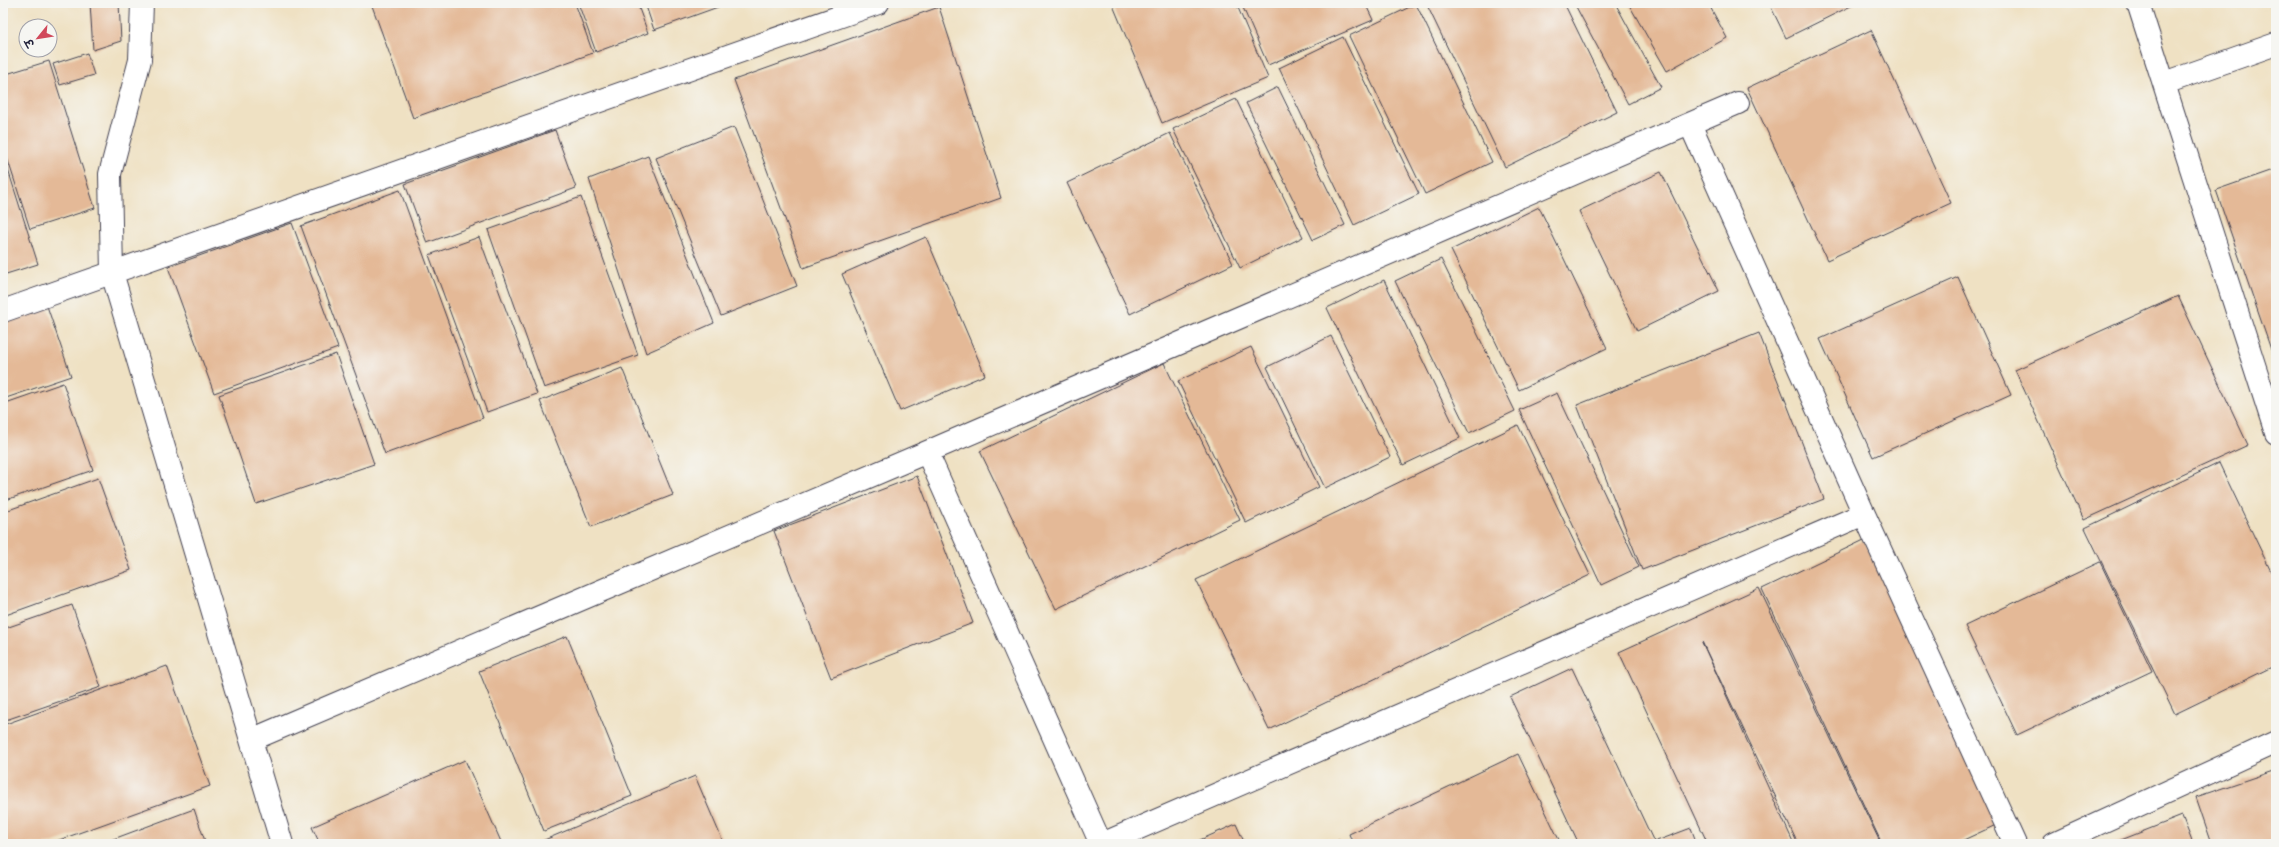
<svg xmlns="http://www.w3.org/2000/svg" width="2279" height="847" font-family="Itim,'Playpen Sans Deva',sans-serif">
  <style>
    .building { fill: #e4b997 }
    .lines { fill: none; stroke-linecap: round; stroke-linejoin: round }
    .minor-casing { stroke: #413f4f; stroke-width: 24 }
    .minor { stroke: #fff; stroke-width: 22 }
  </style>
  <rect width="100%" height="100%" fill="#f6f6f2"/>
  <filter id="ink" filterUnits="userSpaceOnUse"><feTurbulence type="fractalNoise" baseFrequency=".025" numOctaves="2"/><feDisplacementMap in="SourceGraphic" scale="8" xChannelSelector="R" yChannelSelector="G"/><feConvolveMatrix kernelMatrix="1 2 1 2 8 2 1 2 1" color-interpolation-filters="sRGB"/></filter>
  <filter id="wash" filterUnits="userSpaceOnUse"><feTurbulence type="fractalNoise" baseFrequency=".012" numOctaves="4" result="noise"/><feDisplacementMap in="SourceGraphic" scale="16" xChannelSelector="R" yChannelSelector="G"/><feGaussianBlur stdDeviation="0.9" result="paint"/><feColorMatrix in="noise" values="0 0 0 0 0 0 0 0 0 0 0 0 0 0 0 0 0 1.4 0 .05"/><feComposite in="paint" operator="in"/></filter>
  <g filter="url(#wash)">
    <rect width="100%" height="100%" fill="#efe1c3"/>
    <g id="blocks">
      <path class="building" d="M 90,3 L 119,3 L 121,41 L 93,50 Z
        M 371,3 L 575,3 L 593,53 L 413,118 Z
        M 578,3 L 637,3 L 648,33 L 596,52 Z
        M 645,3 L 729,3 L 654,30 Z
        M 1112,3 L 1236,3 L 1268,78 L 1162,123 Z
        M 1241,3 L 1365,3 L 1373,20 L 1268,65 Z
        M 1426,3 L 1564,3 L 1617,112 L 1505,167 Z
        M 1574,3 L 1615,3 L 1661,87 L 1628,104 Z
        M 1628,3 L 1708,3 L 1727,38 L 1667,71 Z
        M 1769,3 L 1857,3 L 1786,38 Z
        M 1416,4 L 1492,162 L 1425,194 L 1349,36 Z
        M 939,7 L 1001,198 L 803,268 L 734,80 Z
        M 1871,30 L 1951,203 L 1827,260 L 1747,88 Z
        M 1343,37 L 1419,194 L 1354,225 L 1279,68 Z
        M 87,53 L 94,75 L 60,85 L 53,64 Z
        M 49,61 L 95,208 L 30,229 L 3,145 L 3,75 Z
        M 1278,87 L 1345,225 L 1313,240 L 1246,103 Z
        M 1236,99 L 1303,237 L 1240,268 L 1173,129 Z
        M 734,127 L 797,286 L 721,316 L 656,158 Z
        M 555,130 L 576,188 L 427,243 L 405,184 Z
        M 1170,133 L 1233,264 L 1130,314 L 1067,183 Z
        M 3,154 L 38,264 L 3,275 Z
        M 648,156 L 714,323 L 646,353 L 589,179 Z
        M 2276,169 L 2276,364 L 2216,190 Z
        M 1661,172 L 1719,291 L 1637,331 L 1579,211 Z
        M 400,190 L 483,418 L 385,454 L 301,226 Z
        M 581,197 L 638,355 L 544,388 L 488,230 Z
        M 1539,207 L 1607,348 L 1519,390 L 1451,250 Z
        M 292,223 L 338,348 L 214,393 L 168,267 Z
        M 479,237 L 537,394 L 487,412 L 429,255 Z
        M 926,237 L 985,375 L 900,411 L 842,274 Z
        M 1441,259 L 1515,411 L 1469,433 L 1395,281 Z
        M 1958,277 L 2011,395 L 1873,457 L 1820,339 Z
        M 1384,280 L 1460,438 L 1403,465 L 1327,308 Z
        M 2178,296 L 2248,445 L 2084,520 L 2015,370 Z
        M 47,306 L 71,376 L 3,399 L 3,321 Z
        M 1759,333 L 1824,499 L 1642,570 L 1577,405 Z
        M 1331,336 L 1390,457 L 1325,488 L 1267,367 Z
        M 1251,347 L 1319,487 L 1246,523 L 1178,381 Z
        M 336,354 L 374,464 L 256,504 L 219,395 Z
        M 1164,363 L 1240,520 L 1056,609 L 980,451 Z
        M 622,368 L 673,495 L 591,527 L 540,401 Z
        M 63,383 L 93,470 L 3,501 L 3,404 Z
        M 1557,393 L 1639,567 L 1601,585 L 1519,410 Z
        M 1518,425 L 1590,575 L 1269,730 L 1196,580 Z
        M 2219,463 L 2276,582 L 2276,665 L 2175,714 L 2085,528 Z
        M 917,476 L 973,623 L 831,678 L 774,531 Z
        M 98,478 L 131,570 L 3,616 L 3,512 Z
        M 1864,540 L 1998,824 L 1955,844 L 1882,844 L 1762,589 Z
        M 2100,562 L 2152,671 L 2017,735 L 1965,626 Z
        M 1759,588 L 1881,844 L 1798,844 L 1702,642 L 1794,844 L 1708,844 L 1619,652 Z
        M 72,605 L 101,687 L 3,721 L 3,629 Z
        M 567,636 L 632,796 L 544,831 L 479,671 Z
        M 167,666 L 210,786 L 48,844 L 3,844 L 3,725 Z
        M 1572,668 L 1654,842 L 1691,828 L 1697,844 L 1579,844 L 1510,697 Z
        M 1518,754 L 1561,844 L 1353,844 L 1349,834 Z
        M 465,760 L 502,844 L 320,844 L 312,827 Z
        M 2276,770 L 2276,844 L 2212,844 L 2196,797 Z
        M 695,776 L 724,844 L 535,844 Z
        M 194,809 L 206,844 L 100,844 Z
        M 2182,816 L 2193,844 L 2111,844 Z
        M 1236,824 L 1245,844 L 1191,844 Z
        M 1339,840 L 1341,844 L 1328,844 Z"/>
    </g>
  </g>
  <g filter="url(#ink)">
    <use href="#blocks" fill-opacity="0" stroke="#413f4f" stroke-width="1"/>
    <g class="lines">
      <defs>
        <path id="minor" d="M 142,3 L 140,60 L 110,174 L 112,273 L 282,844
          M 2138,3 L 2276,433
          M 2165,83 L 2276,44
          M 1690,124 L 1864,514
          M 3,311 L 878,3
          M 927,452 L 1101,844
          M 251,740 L 927,452 L 1738,103
          M 1102,844 L 1864,514 L 2015,844
          M 2054,844 L 2276,742"/>
      </defs>
      <use href="#minor" class="minor-casing"/>
      <use href="#minor" class="minor"/>
    </g>
  </g>
  <rect width="2279" height="847" fill="none" stroke="#f6f6f2" stroke-width="16"/>
  <g transform="translate(38 38) rotate(240)"><circle r="19" fill="#f6f6f2" stroke="#a1a1a9"/>
  <path d="M0-3L7 15L0 10L-7 15Z" fill="#d1495b"/>
  <text y="-6" font-size="11" font-weight="bold" text-anchor="middle" fill="#22223b">उ</text>
  </g>
</svg>
